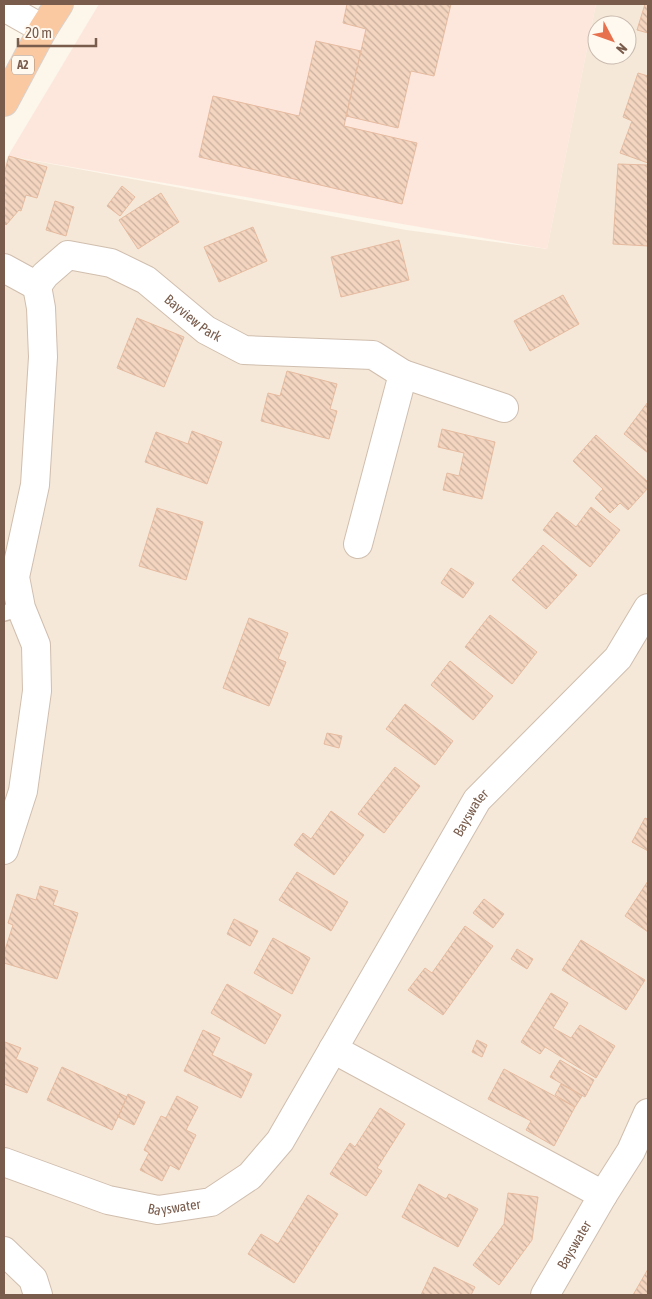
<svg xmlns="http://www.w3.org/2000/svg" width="652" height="1299" font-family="'Asap Condensed',sans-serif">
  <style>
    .residential { fill: #f5e8d8; fill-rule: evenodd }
    .commercial { fill: #fde7dd }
    .building { fill: url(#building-back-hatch); stroke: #e6bba0 }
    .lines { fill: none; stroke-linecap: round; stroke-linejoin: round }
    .service-casing { stroke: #d0beae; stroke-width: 18 }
    .minor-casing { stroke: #d0beae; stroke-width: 30 }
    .trunk-casing { stroke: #d9d1cd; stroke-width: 30 }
    .service { stroke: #fff; stroke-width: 15 }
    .minor { stroke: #fff; stroke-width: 28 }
    .trunk { stroke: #fac9a1; stroke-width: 28 }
    .labels { text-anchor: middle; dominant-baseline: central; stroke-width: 4; stroke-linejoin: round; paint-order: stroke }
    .shield { fill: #fff9f0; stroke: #a18b7d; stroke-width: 1 }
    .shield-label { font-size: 12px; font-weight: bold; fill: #795c4c }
    .street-label { font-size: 14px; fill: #795c4c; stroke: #fff9f0 }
  </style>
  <defs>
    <pattern id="building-back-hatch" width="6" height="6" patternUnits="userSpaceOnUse" patternTransform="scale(1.25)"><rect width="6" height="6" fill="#f3d5c0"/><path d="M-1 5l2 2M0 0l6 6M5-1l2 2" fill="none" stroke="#cab09e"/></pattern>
  </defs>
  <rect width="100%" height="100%" fill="#fdf6ea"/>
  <path class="residential" d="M 596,4 L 648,4 L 648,1295 L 4,1295 L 4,165 L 8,156 L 406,230 L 547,249 ZM 597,25 L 627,25 L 627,55 L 597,55 Z"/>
  <path class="commercial" d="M 99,4 L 596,4 L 547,249 L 8,156 Z"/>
  <path class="building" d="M 347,4 L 451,4 L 434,76 L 411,71 L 398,128 L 346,116 L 366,29 L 343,23 Z
    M 645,4 L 648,4 L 648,33 L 637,30 Z
    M 316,41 L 361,51 L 344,126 L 417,143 L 402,204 L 199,157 L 213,96 L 299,116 Z
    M 638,73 L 648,76 L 648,163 L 620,153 L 632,121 L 623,117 Z
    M 9,156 L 47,167 L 37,198 L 26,195 L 21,211 L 19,210 L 6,225 L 4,223 L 4,174 Z
    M 618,164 L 648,165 L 648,246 L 613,244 Z
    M 122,186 L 135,197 L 120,216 L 107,206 Z
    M 161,193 L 179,222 L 138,249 L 119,220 Z
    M 55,201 L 74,207 L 66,236 L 46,230 Z
    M 253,227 L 267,261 L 219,282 L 204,247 Z
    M 399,240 L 409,280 L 341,297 L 331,257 Z
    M 563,295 L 579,324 L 530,351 L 514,321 Z
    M 137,318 L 184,337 L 164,387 L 117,368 Z
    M 287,371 L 337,384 L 330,409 L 337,411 L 329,439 L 261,421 L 268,393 L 280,396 Z
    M 648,402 L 648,453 L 624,434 Z
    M 442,429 L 495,442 L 482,499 L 443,490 L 447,473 L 459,476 L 464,453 L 438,447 Z
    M 192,431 L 222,442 L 207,484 L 145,462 L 156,432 L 188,444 Z
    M 596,435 L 648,482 L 648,488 L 628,510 L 620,503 L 610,513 L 595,498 L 603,489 L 573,461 Z
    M 591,507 L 620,530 L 590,567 L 543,530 L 557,512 L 576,527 Z
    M 157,508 L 203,522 L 186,580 L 139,566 Z
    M 543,545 L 577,575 L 546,609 L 512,580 Z
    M 451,568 L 474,583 L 463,598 L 441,583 Z
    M 490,615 L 537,652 L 512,684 L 465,647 Z
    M 249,618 L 288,633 L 278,659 L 286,662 L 269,706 L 223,688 Z
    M 450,661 L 493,696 L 473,720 L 431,685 Z
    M 405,704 L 453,741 L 435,765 L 386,729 Z
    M 327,733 L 342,736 L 339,748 L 324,744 Z
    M 395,767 L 420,786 L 384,833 L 358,814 Z
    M 331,811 L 364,835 L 334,875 L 294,845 L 303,833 L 311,839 Z
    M 645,818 L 648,819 L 648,851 L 632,842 Z
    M 297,872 L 348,902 L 331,931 L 279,900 Z
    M 648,881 L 648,932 L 625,916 Z
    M 40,886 L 58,891 L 53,905 L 78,913 L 57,979 L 4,963 L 4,953 L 13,925 L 8,923 L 17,894 L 36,900 Z
    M 484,899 L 504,914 L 493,928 L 473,913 Z
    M 234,919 L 258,931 L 250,946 L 227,934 Z
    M 465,926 L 493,946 L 443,1015 L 408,990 L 425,968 L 432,973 Z
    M 273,938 L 310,958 L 292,994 L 254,973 Z
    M 581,940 L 645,980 L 626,1010 L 562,970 Z
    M 517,949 L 533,959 L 527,969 L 511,959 Z
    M 227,984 L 281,1015 L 265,1044 L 211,1013 Z
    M 551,993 L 568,1003 L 553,1028 L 571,1038 L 580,1025 L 615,1046 L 596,1078 L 545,1047 L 540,1054 L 521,1042 Z
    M 203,1030 L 220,1038 L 212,1055 L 252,1074 L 241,1098 L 184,1071 Z
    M 477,1040 L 487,1045 L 482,1057 L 472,1052 Z
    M 5,1042 L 21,1048 L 16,1059 L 38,1068 L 27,1093 L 4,1084 Z
    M 560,1060 L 594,1080 L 585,1097 L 550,1077 Z
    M 62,1067 L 127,1097 L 112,1130 L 47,1100 Z
    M 504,1069 L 575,1107 L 554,1146 L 526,1130 L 531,1121 L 488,1099 Z
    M 561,1084 L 582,1096 L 575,1107 L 555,1095 Z
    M 128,1094 L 145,1102 L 134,1125 L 118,1117 Z
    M 177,1096 L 198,1107 L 186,1130 L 196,1135 L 179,1170 L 170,1165 L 162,1181 L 140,1170 L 149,1153 L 144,1150 L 161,1116 L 166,1118 Z
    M 380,1108 L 405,1124 L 377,1168 L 382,1171 L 366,1196 L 330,1174 L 350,1143 L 355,1147 Z
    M 419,1184 L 446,1199 L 449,1194 L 478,1209 L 458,1247 L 402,1217 Z
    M 508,1193 L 538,1197 L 532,1240 L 499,1285 L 473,1265 L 504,1224 Z
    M 308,1195 L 338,1214 L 294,1283 L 248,1254 L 261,1234 L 278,1244 Z
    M 434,1267 L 475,1287 L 471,1295 L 421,1295 Z
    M 648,1269 L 648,1295 L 633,1295 Z"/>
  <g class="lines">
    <defs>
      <path id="service" d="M 4,613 L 21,608"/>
      <g id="minor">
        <path d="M 4,7 L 43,29"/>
        <path id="s1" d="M 4,268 L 37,286 L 45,275 L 68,255 L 111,263 L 146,280 L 206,330 L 244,350 L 373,355 L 403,374 L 504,408"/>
        <path d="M 358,544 L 403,374"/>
        <path d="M 4,850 L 23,791 L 37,691 L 36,645 L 21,608 L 15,577 L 35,485 L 43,357 L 41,308 L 37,286"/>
        <path d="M 333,1049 L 603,1195"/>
        <path id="s2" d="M 4,1162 L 108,1200 L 158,1210 L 211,1202 L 250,1176 L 280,1141 L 477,800 L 618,658 L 648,608"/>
        <path d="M 4,1251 L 33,1279 L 38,1295"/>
        <path id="s3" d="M 545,1295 L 603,1195 L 631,1151 L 648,1113"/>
      </g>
      <path id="trunk" d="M 4,102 L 43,29 L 59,4"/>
    </defs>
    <use href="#service" class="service-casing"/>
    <use href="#minor" class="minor-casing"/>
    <use href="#trunk" class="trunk-casing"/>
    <use href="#service" class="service"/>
    <use href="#minor" class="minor"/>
    <use href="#trunk" class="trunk"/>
  </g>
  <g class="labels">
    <rect class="shield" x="12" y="55.5" width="22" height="19" rx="4"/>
    <g class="shield-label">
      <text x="23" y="65">A2</text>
    </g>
    <g class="street-label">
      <text stroke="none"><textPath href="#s1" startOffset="225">Bayview Park</textPath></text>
      <text stroke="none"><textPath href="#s2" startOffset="688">Bayswater</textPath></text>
      <text stroke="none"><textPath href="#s2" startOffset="178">Bayswater</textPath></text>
      <text stroke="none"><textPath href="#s3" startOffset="58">Bayswater</textPath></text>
    </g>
  </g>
  <rect width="652" height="1299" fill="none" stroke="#795c4c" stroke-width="10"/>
  <g transform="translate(612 40) rotate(131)"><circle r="24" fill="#fff9f0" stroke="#c9baae"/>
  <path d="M0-4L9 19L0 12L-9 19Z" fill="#e8714d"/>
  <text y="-8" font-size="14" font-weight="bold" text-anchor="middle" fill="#795c4c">N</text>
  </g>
  <path d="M18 38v8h78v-8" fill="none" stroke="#795c4c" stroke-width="2.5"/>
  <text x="25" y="38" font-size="15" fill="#795c4c" stroke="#fff9f0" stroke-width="4" paint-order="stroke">20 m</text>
</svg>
